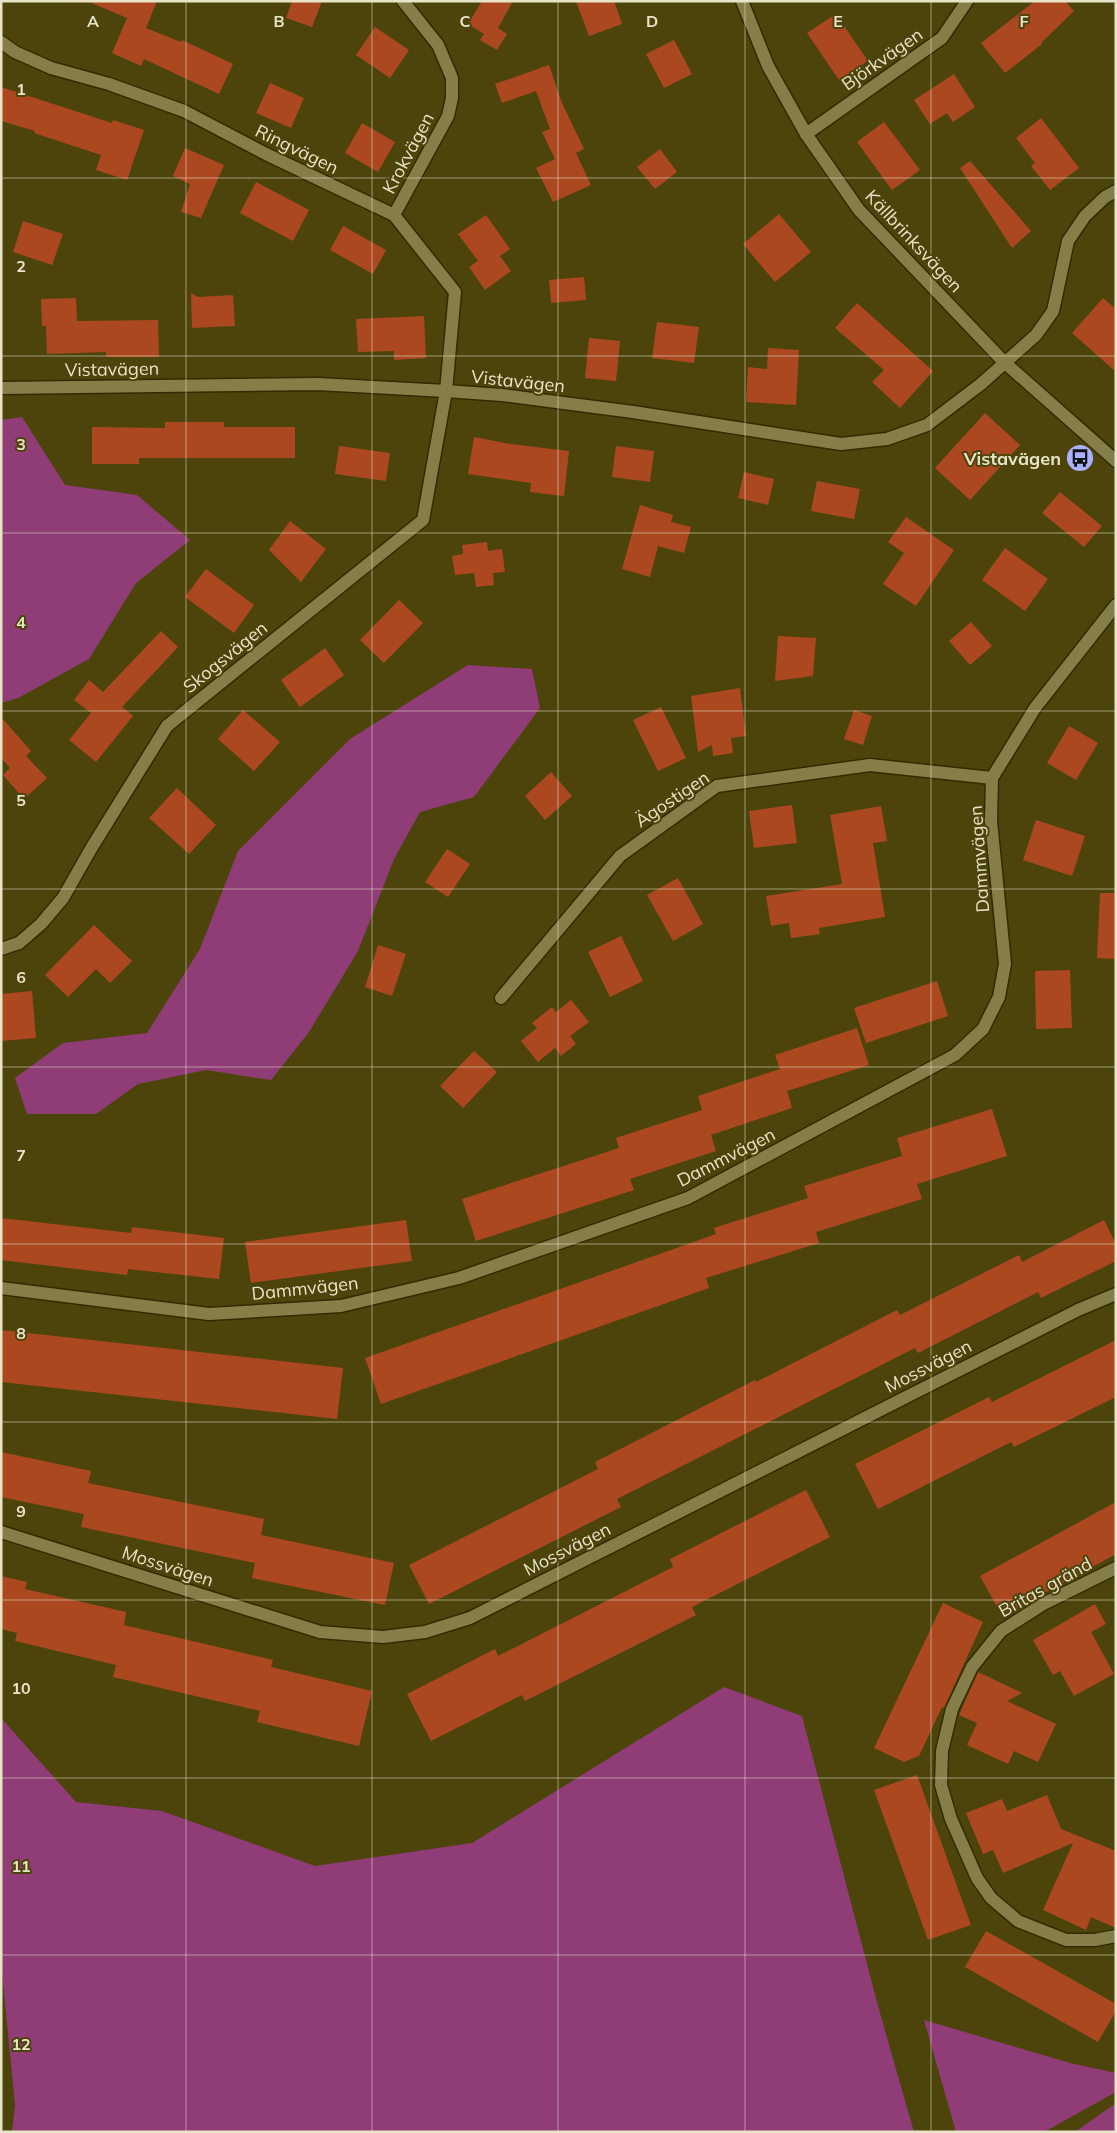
<svg xmlns="http://www.w3.org/2000/svg" width="1117" height="2133" font-family="Mulish,sans-serif">
  <style>
    .green { fill: #8f3c77 }
    .building { fill: #ac4820 }
    .lines { fill: none; stroke-linecap: round; stroke-linejoin: round }
    .street-casing { stroke: #312b01; stroke-width: 15 }
    .secondary-casing { stroke: #312b01; stroke-width: 15 }
    .street { stroke: #867e49; stroke-width: 12 }
    .secondary { stroke: #867e49; stroke-width: 12 }
    .grid { fill: none; stroke: #e8e4c8; stroke-width: 1; stroke-opacity: 0.55 }
    .labels { text-anchor: middle; dominant-baseline: central; stroke-width: 4; stroke-linejoin: round; paint-order: stroke }
    .street-label { font-size: 18px; fill: #e8e4c8; stroke: #4d440c }
    .poi-label { font-size: 18px; font-weight: bold; fill: #e8e4c8; stroke: #4d440c; text-anchor: end }
    .grid-label { font-size: 16px; text-anchor: middle; font-weight: bold; fill: #e8e4c8; stroke: #4d440c; stroke-width: 4; stroke-linejoin: round; paint-order: stroke }
  </style>
  <rect width="100%" height="100%" fill="#4d440c"/>
  <path class="green" d="M 22,417 L 65,485 L 137,495 L 190,540 L 136,583 L 89,659 L 18,698 L 1,703 L 1,420 Z
    M 468,665 L 532,669 L 540,708 L 474,797 L 420,812 L 394,859 L 358,951 L 309,1032 L 271,1080 L 206,1070 L 138,1084 L 96,1114 L 27,1114 L 15,1078 L 63,1043 L 147,1033 L 200,949 L 238,851 L 350,739 Z
    M 724,1687 L 802,1716 L 878,2006 L 914,2132 L 12,2132 L 15,2105 L 1,1962 L 1,1718 L 76,1802 L 162,1811 L 315,1866 L 472,1843 Z
    M 924,2020 L 1070,2063 L 1116,2073 L 1116,2092 L 1044,2132 L 956,2132 Z
    M 1116,2103 L 1116,2132 L 1075,2132 Z"/>
  <path class="building" d="M 87,1 L 157,1 L 146,28 L 181,42 L 182,40 L 233,64 L 219,94 L 144,59 L 141,66 L 112,53 L 127,18 Z
    M 292,1 L 322,1 L 312,27 L 286,18 Z
    M 482,1 L 513,1 L 498,28 L 507,34 L 497,50 L 480,40 L 484,34 L 468,24 Z
    M 576,1 L 614,1 L 622,24 L 589,36 Z
    M 1035,1 L 1065,1 L 1074,11 L 1041,43 L 1042,44 L 1005,73 L 981,43 Z
    M 836,14 L 868,61 L 839,80 L 807,33 Z
    M 375,27 L 409,50 L 390,78 L 356,55 Z
    M 674,40 L 692,74 L 664,88 L 646,54 Z
    M 549,65 L 562,103 L 584,149 L 576,153 L 591,185 L 553,202 L 536,168 L 555,159 L 542,132 L 550,129 L 536,91 L 502,103 L 495,84 Z
    M 954,74 L 975,107 L 953,122 L 947,113 L 930,124 L 914,100 Z
    M 270,83 L 304,98 L 291,128 L 256,113 Z
    M 1,87 L 112,123 L 113,120 L 144,130 L 127,180 L 96,170 L 101,155 L 34,133 L 35,131 L 1,121 Z
    M 1041,118 L 1079,168 L 1050,190 L 1031,166 L 1035,163 L 1016,138 Z
    M 884,122 L 920,170 L 892,190 L 857,142 Z
    M 362,123 L 395,142 L 378,172 L 345,153 Z
    M 185,148 L 224,165 L 201,218 L 181,212 L 190,184 L 173,176 Z
    M 660,149 L 677,172 L 655,189 L 637,167 Z
    M 970,161 L 1031,231 L 1012,248 L 960,168 Z
    M 256,182 L 309,210 L 293,241 L 240,213 Z
    M 779,214 L 811,252 L 775,282 L 743,244 Z
    M 486,215 L 510,249 L 500,256 L 511,271 L 485,290 L 469,267 L 478,261 L 458,234 Z
    M 23,221 L 63,234 L 52,265 L 13,252 Z
    M 343,226 L 386,250 L 373,274 L 330,250 Z
    M 584,277 L 586,300 L 551,303 L 549,280 Z
    M 191,293 L 198,297 L 233,295 L 235,326 L 192,328 Z
    M 76,298 L 77,321 L 158,320 L 159,357 L 106,357 L 106,352 L 47,354 L 46,326 L 42,326 L 41,299 Z
    M 1103,298 L 1116,309 L 1116,372 L 1072,333 Z
    M 857,303 L 933,371 L 900,408 L 872,382 L 884,370 L 835,328 Z
    M 424,316 L 426,358 L 394,360 L 394,351 L 358,352 L 356,319 Z
    M 657,322 L 699,327 L 694,363 L 652,358 Z
    M 589,338 L 620,341 L 616,381 L 585,378 Z
    M 768,348 L 799,350 L 796,405 L 746,402 L 748,367 L 767,369 Z
    M 985,413 L 1020,445 L 970,500 L 935,468 Z
    M 165,422 L 224,422 L 224,427 L 295,427 L 295,458 L 139,458 L 139,464 L 92,464 L 92,427 L 165,428 Z
    M 474,437 L 510,444 L 569,451 L 564,496 L 530,492 L 531,483 L 468,474 Z
    M 339,446 L 390,453 L 386,481 L 335,474 Z
    M 616,446 L 654,451 L 650,482 L 612,477 Z
    M 744,472 L 774,479 L 768,505 L 738,498 Z
    M 817,481 L 860,489 L 854,519 L 811,511 Z
    M 1060,492 L 1102,526 L 1084,547 L 1042,513 Z
    M 640,505 L 673,515 L 671,522 L 691,527 L 684,553 L 658,546 L 650,577 L 622,569 Z
    M 906,517 L 954,550 L 916,606 L 883,584 L 904,553 L 888,542 Z
    M 290,521 L 326,549 L 301,582 L 269,550 Z
    M 487,542 L 488,551 L 502,549 L 505,572 L 493,573 L 494,585 L 476,587 L 474,573 L 455,575 L 452,556 L 463,554 L 462,545 Z
    M 1005,548 L 1048,579 L 1025,611 L 982,580 Z
    M 206,569 L 254,605 L 234,633 L 185,597 Z
    M 399,600 L 423,623 L 384,663 L 360,640 Z
    M 971,622 L 992,646 L 970,665 L 949,641 Z
    M 161,631 L 178,647 L 122,707 L 133,716 L 96,762 L 69,740 L 91,713 L 74,700 L 89,680 L 103,692 Z
    M 778,636 L 816,638 L 813,676 L 775,681 Z
    M 325,648 L 344,675 L 300,707 L 281,680 Z
    M 740,688 L 746,736 L 731,738 L 733,753 L 713,756 L 712,745 L 698,752 L 691,696 Z
    M 661,707 L 686,758 L 658,771 L 633,720 Z
    M 243,710 L 280,742 L 254,771 L 218,739 Z
    M 854,710 L 872,716 L 863,745 L 844,739 Z
    M 1,717 L 31,751 L 26,756 L 47,778 L 24,799 L 3,775 L 10,768 L 1,758 Z
    M 1069,726 L 1098,743 L 1076,780 L 1047,763 Z
    M 551,772 L 572,796 L 545,820 L 525,796 Z
    M 177,788 L 216,825 L 189,854 L 149,818 Z
    M 792,805 L 797,843 L 754,848 L 749,811 Z
    M 881,806 L 887,841 L 873,843 L 885,917 L 819,928 L 820,934 L 791,938 L 789,923 L 771,926 L 766,896 L 842,884 L 830,815 Z
    M 1036,820 L 1085,836 L 1072,876 L 1023,860 Z
    M 447,849 L 470,864 L 448,897 L 425,882 Z
    M 678,878 L 703,924 L 673,941 L 647,895 Z
    M 1100,893 L 1116,893 L 1116,959 L 1097,958 Z
    M 94,925 L 132,961 L 110,983 L 96,969 L 68,997 L 45,975 Z
    M 621,936 L 643,981 L 610,997 L 588,952 Z
    M 378,945 L 406,954 L 392,996 L 365,987 Z
    M 1070,970 L 1072,1028 L 1036,1029 L 1035,971 Z
    M 937,981 L 948,1016 L 866,1043 L 854,1008 Z
    M 32,991 L 36,1038 L 1,1041 L 1,994 Z
    M 571,1000 L 589,1022 L 570,1036 L 576,1044 L 561,1056 L 555,1048 L 538,1062 L 521,1041 L 537,1028 L 532,1023 L 552,1007 L 556,1012 Z
    M 857,1028 L 869,1065 L 787,1091 L 792,1108 L 711,1135 L 716,1151 L 630,1179 L 634,1190 L 476,1241 L 462,1199 L 619,1148 L 616,1138 L 702,1110 L 698,1096 L 780,1069 L 775,1055 Z
    M 474,1051 L 497,1072 L 463,1108 L 440,1086 Z
    M 992,1109 L 1007,1156 L 917,1184 L 922,1199 L 816,1232 L 819,1243 L 706,1278 L 709,1288 L 381,1404 L 365,1358 L 716,1234 L 714,1228 L 808,1198 L 804,1186 L 902,1156 L 897,1138 Z
    M 1,1218 L 131,1233 L 132,1227 L 224,1238 L 219,1279 L 128,1269 L 127,1275 L 1,1260 Z
    M 406,1220 L 412,1261 L 251,1283 L 245,1242 Z
    M 1104,1220 L 1116,1244 L 1116,1261 L 1041,1298 L 1038,1292 L 918,1353 L 915,1348 L 617,1499 L 621,1507 L 429,1604 L 409,1565 L 598,1469 L 595,1462 L 755,1380 L 756,1382 L 897,1310 L 900,1315 L 1019,1255 L 1022,1262 Z
    M 1,1330 L 343,1368 L 337,1419 L 1,1382 Z
    M 1116,1340 L 1116,1397 L 1014,1447 L 1011,1442 L 878,1509 L 855,1464 L 989,1397 L 992,1402 Z
    M 1,1452 L 91,1471 L 88,1483 L 264,1519 L 261,1535 L 394,1563 L 385,1605 L 252,1578 L 255,1563 L 81,1527 L 84,1514 L 1,1497 Z
    M 806,1490 L 830,1537 L 692,1607 L 696,1615 L 525,1701 L 522,1695 L 431,1741 L 407,1694 L 495,1649 L 498,1656 L 673,1567 L 670,1559 Z
    M 1116,1502 L 1116,1554 L 1002,1616 L 980,1576 Z
    M 1,1576 L 27,1582 L 25,1589 L 126,1612 L 124,1625 L 273,1660 L 271,1667 L 372,1691 L 359,1746 L 257,1722 L 260,1711 L 113,1677 L 116,1665 L 15,1641 L 17,1633 L 1,1629 Z
    M 943,1603 L 983,1622 L 944,1708 L 942,1707 L 919,1756 L 904,1762 L 874,1748 Z
    M 1095,1604 L 1106,1624 L 1091,1632 L 1114,1674 L 1074,1696 L 1060,1671 L 1053,1675 L 1033,1640 Z
    M 978,1672 L 1022,1693 L 1007,1701 L 1056,1724 L 1038,1762 L 1014,1751 L 1008,1764 L 967,1745 L 977,1723 L 959,1715 Z
    M 917,1775 L 971,1925 L 928,1940 L 874,1790 Z
    M 1047,1795 L 1061,1829 L 1116,1851 L 1116,1928 L 1091,1917 L 1086,1930 L 1043,1910 L 1073,1843 L 1003,1873 L 993,1850 L 983,1854 L 966,1813 L 1002,1799 L 1007,1811 Z
    M 986,1931 L 1116,2004 L 1116,2011 L 1098,2042 L 965,1967 Z"/>
  <g class="lines">
    <defs>
      <path id="street" d="M 1,42 L 15,52 L 51,68 L 109,84 L 184,111 L 266,154 L 394,215 L 455,292 L 446,391 L 423,520 L 167,726 L 92,847 L 63,898 L 41,924 L 19,943 L 1,949
        M 806,134 L 942,38 L 967,1
        M 394,215 L 448,116 L 452,98 L 452,78 L 438,45 L 403,1
        M 1,388 L 318,384 L 446,391 L 502,395 L 633,412 L 841,444 L 887,439 L 927,425 L 981,384 L 1036,335 L 1053,311 L 1068,241 L 1085,216 L 1105,197 L 1116,191
        M 501,998 L 620,856 L 717,786 L 870,765 L 992,778
        M 1,1288 L 209,1314 L 341,1306 L 459,1278 L 688,1198 L 955,1055 L 983,1029 L 999,997 L 1005,964 L 991,821 L 992,778 L 1035,708 L 1116,605
        M 1,1532 L 320,1632 L 383,1637 L 425,1632 L 470,1618 L 1078,1310 L 1116,1294
        M 1116,1568 L 1045,1603 L 1001,1631 L 972,1667 L 952,1709 L 942,1751 L 941,1785 L 951,1819 L 977,1878 L 991,1898 L 1018,1921 L 1066,1940 L 1095,1940 L 1116,1936"/>
      <path id="secondary" d="M 742,1 L 768,66 L 806,134 L 859,210 L 1004,362 L 1116,461"/>
    </defs>
    <use href="#street" class="street-casing"/>
    <use href="#secondary" class="secondary-casing"/>
    <use href="#street" class="street"/>
    <use href="#secondary" class="secondary"/>
  </g>
  <path class="grid" d="M 186,1 L 186,2132M 372,1 L 372,2132M 558,1 L 558,2132M 745,1 L 745,2132M 931,1 L 931,2132M 1,178 L 1116,178M 1,356 L 1116,356M 1,533 L 1116,533M 1,711 L 1116,711M 1,889 L 1116,889M 1,1067 L 1116,1067M 1,1244 L 1116,1244M 1,1422 L 1116,1422M 1,1600 L 1116,1600M 1,1778 L 1116,1778M 1,1955 L 1116,1955"/>
  <defs>
    <symbol id="bus-disc" viewBox="-11 -11 22 22"><circle r="9.5" fill="#aab0fb" stroke="#4d440c"/><path d="M-5-6H5V4H4V6H2V4H-2V6H-4V4H-5ZM-3.5-4V0h7V-4ZM-3.5 1.2v1.5H-2V1.2ZM2 1.2v1.5H3.5V1.2Z" fill="#111"/></symbol>
  </defs>
  <g fill-rule="evenodd">
    <use href="#bus-disc" x="1064" y="442" width="32" height="32"/>
  </g>
  <g class="labels">
    <g class="street-label">
      <text transform="translate(882 59) rotate(-35)">Björkvägen</text>
      <text transform="translate(297 149) rotate(26)">Ringvägen</text>
      <text transform="translate(408 153) rotate(-62)">Krokvägen</text>
      <text transform="translate(914 241) rotate(47)">Källbrinksvägen</text>
      <text transform="translate(112 369) rotate(-1)">Vistavägen</text>
      <text transform="translate(518 381) rotate(6)">Vistavägen</text>
      <text transform="translate(225 657) rotate(-39)">Skogsvägen</text>
      <text transform="translate(672 799) rotate(-34)">Ägostigen</text>
      <text transform="translate(979 859) rotate(-94)">Dammvägen</text>
      <text transform="translate(726 1157) rotate(-27)">Dammvägen</text>
      <text transform="translate(305 1288) rotate(-6)">Dammvägen</text>
      <text transform="translate(928 1366) rotate(-27)">Mossvägen</text>
      <text transform="translate(567 1549) rotate(-27)">Mossvägen</text>
      <text transform="translate(168 1566) rotate(18)">Mossvägen</text>
      <text transform="translate(1045 1587) rotate(-29)">Britas gränd</text>
    </g>
    <g class="poi-label">
      <text x="1061" y="458">Vistavägen</text>
    </g>
  </g>
  <g class="grid-label">
    <text x="93" y="27">A</text>
    <text x="279" y="27">B</text>
    <text x="465" y="27">C</text>
    <text x="652" y="27">D</text>
    <text x="838" y="27">E</text>
    <text x="1024" y="27">F</text>
    <text x="21" y="95">1</text>
    <text x="21" y="272">2</text>
    <text x="21" y="450">3</text>
    <text x="21" y="628">4</text>
    <text x="21" y="806">5</text>
    <text x="21" y="983">6</text>
    <text x="21" y="1161">7</text>
    <text x="21" y="1339">8</text>
    <text x="21" y="1517">9</text>
    <text x="21" y="1694">10</text>
    <text x="21" y="1872">11</text>
    <text x="21" y="2050">12</text>
  </g>
  <rect width="1117" height="2133" fill="none" stroke="#e8e4c8" stroke-width="5"/>
</svg>
